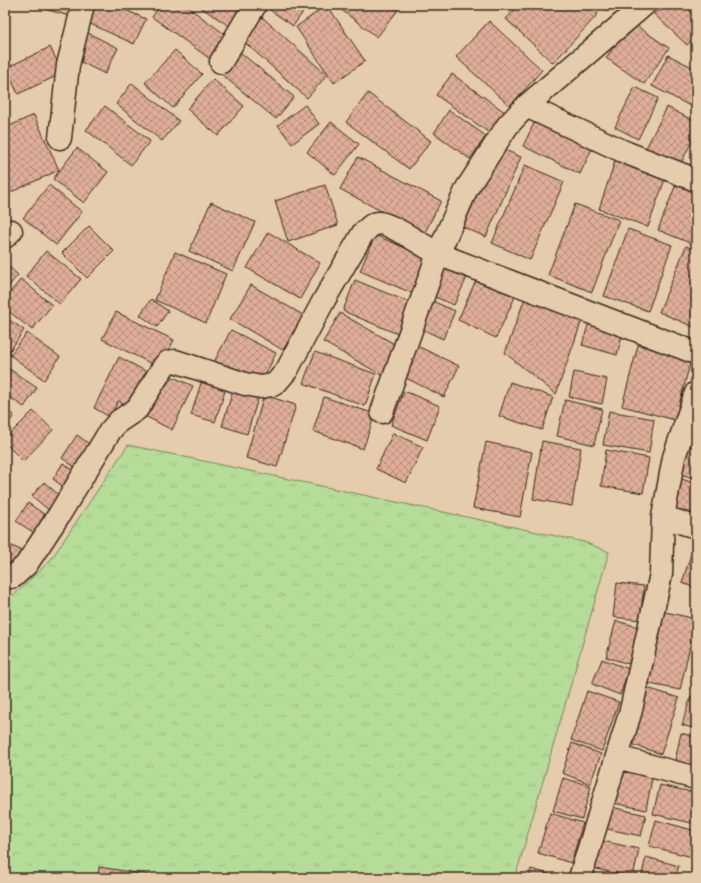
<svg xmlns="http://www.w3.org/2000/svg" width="701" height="883" font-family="Kalam,sans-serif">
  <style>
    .grass { fill: url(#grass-tufts); stroke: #78845c }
    .building { fill: url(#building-cross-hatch); stroke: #3b2a1e }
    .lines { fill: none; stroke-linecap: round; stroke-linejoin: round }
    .minor-casing { stroke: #3b2a1e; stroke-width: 25 }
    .minor { stroke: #e4ccac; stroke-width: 22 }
  </style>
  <defs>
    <pattern id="grass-tufts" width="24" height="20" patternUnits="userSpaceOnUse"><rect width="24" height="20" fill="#b5dd99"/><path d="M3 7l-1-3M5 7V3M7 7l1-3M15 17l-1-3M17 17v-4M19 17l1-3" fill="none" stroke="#9dbe83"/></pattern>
    <pattern id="building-cross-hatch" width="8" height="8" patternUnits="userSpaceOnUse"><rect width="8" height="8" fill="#dfae99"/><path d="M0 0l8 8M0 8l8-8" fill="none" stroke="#b68e7c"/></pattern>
  </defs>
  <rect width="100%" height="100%" fill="#e4ccac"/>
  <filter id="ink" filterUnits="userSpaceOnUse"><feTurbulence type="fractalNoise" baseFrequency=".025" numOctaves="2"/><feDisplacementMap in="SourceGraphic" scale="8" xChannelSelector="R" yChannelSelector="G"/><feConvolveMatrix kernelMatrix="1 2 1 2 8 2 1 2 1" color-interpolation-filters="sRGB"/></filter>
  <g filter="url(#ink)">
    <path class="grass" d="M 128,445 L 584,542 L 609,552 L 515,878 L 5,878 L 5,592 L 14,595 L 50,561 Z"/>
    <path class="building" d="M 38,5 L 79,5 L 76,18 L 38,7 Z
      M 89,5 L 114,5 L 146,19 L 134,44 L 82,20 Z
      M 161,5 L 185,5 L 230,38 L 213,61 L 152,17 Z
      M 197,5 L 250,5 L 234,29 Z
      M 263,5 L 308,5 L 293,26 Z
      M 327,5 L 365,61 L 334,83 L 296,27 Z
      M 335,5 L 391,5 L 398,10 L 377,37 Z
      M 519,5 L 589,5 L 598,14 L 553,63 L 506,19 Z
      M 601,5 L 614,5 L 608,12 Z
      M 663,5 L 696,5 L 696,36 L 687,45 L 654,14 Z
      M 262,17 L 327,75 L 307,98 L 241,39 Z
      M 489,21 L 542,70 L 510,106 L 456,57 Z
      M 631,22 L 669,48 L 644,84 L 606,58 Z
      M 88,33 L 118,48 L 105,74 L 75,59 Z
      M 50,47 L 63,73 L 18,94 L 6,68 Z
      M 235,48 L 294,97 L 276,119 L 216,70 Z
      M 175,50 L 202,74 L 173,108 L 145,83 Z
      M 668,55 L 696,69 L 696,109 L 652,86 Z
      M 452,74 L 506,113 L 491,134 L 436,95 Z
      M 213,79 L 244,106 L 218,136 L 187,109 Z
      M 132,83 L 179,121 L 162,141 L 116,104 Z
      M 635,87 L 658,98 L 638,139 L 615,127 Z
      M 368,93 L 431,141 L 409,169 L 346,122 Z
      M 305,105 L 319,124 L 292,144 L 278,125 Z
      M 105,106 L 150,141 L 131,165 L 86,130 Z
      M 667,107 L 696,122 L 696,133 L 680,165 L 646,148 Z
      M 449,110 L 486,136 L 470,159 L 434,133 Z
      M 34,115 L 59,170 L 5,195 L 5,128 Z
      M 538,115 L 595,142 L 580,174 L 523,146 Z
      M 331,122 L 359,144 L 335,175 L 307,152 Z
      M 498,147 L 521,157 L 486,237 L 463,227 Z
      M 77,148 L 108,172 L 84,203 L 53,179 Z
      M 696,154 L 696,167 L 692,166 Z
      M 358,157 L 441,201 L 424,234 L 340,189 Z
      M 616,158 L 666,176 L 648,227 L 599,209 Z
      M 525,165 L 564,182 L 530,260 L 492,243 Z
      M 678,179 L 696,186 L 696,241 L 695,245 L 658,230 Z
      M 49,185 L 82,212 L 56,245 L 23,218 Z
      M 325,185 L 338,225 L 288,242 L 275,201 Z
      M 211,202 L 255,222 L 233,271 L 189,251 Z
      M 575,204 L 619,220 L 592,292 L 548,275 Z
      M 89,226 L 114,251 L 87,278 L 62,253 Z
      M 628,229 L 672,245 L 648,311 L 604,296 Z
      M 268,232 L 320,263 L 300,299 L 247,268 Z
      M 375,235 L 429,258 L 414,294 L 360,271 Z
      M 686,246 L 696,250 L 696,328 L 659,312 Z
      M 46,251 L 81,279 L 60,304 L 26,276 Z
      M 175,252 L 226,274 L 206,323 L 155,300 Z
      M 442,261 L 469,273 L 454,305 L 428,294 Z
      M 5,263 L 18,275 L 5,290 Z
      M 477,278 L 515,297 L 496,338 L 458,320 Z
      M 21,279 L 52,305 L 32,330 L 5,308 L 5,299 Z
      M 355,280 L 413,304 L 400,335 L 343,311 Z
      M 251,285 L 303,315 L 283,350 L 230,319 Z
      M 525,298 L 582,320 L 556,394 L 505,353 Z
      M 151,299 L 168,311 L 157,327 L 140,315 Z
      M 430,300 L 455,311 L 443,339 L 418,327 Z
      M 116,312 L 174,340 L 160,368 L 102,339 Z
      M 340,313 L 398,346 L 382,375 L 323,342 Z
      M 5,317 L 24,330 L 5,358 Z
      M 589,322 L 623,332 L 617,355 L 582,345 Z
      M 231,330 L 276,353 L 260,386 L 214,362 Z
      M 27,333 L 60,357 L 44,380 L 10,355 Z
      M 411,343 L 459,366 L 444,397 L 396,373 Z
      M 638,345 L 691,360 L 675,420 L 622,406 Z
      M 315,352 L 376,374 L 365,406 L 303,383 Z
      M 119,357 L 153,375 L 135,410 L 118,401 L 110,417 L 94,408 Z
      M 5,366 L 37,388 L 24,407 L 5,394 Z
      M 574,372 L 607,379 L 602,404 L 569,397 Z
      M 164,373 L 193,386 L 172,430 L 143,415 Z
      M 202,380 L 226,388 L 215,422 L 191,415 Z
      M 510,382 L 553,397 L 542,430 L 499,416 Z
      M 234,387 L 259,395 L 247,434 L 222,426 Z
      M 404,391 L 440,406 L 427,440 L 391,425 Z
      M 264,395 L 296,405 L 277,467 L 246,458 Z
      M 324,397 L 375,414 L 363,449 L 313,431 Z
      M 565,400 L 602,409 L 594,445 L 557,436 Z
      M 5,409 L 14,415 L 5,429 Z
      M 33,411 L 53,430 L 23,461 L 5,443 L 5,439 Z
      M 609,411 L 654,419 L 649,453 L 603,445 Z
      M 393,433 L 423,447 L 406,483 L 376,469 Z
      M 77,435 L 95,448 L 80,471 L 62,458 Z
      M 686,435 L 696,438 L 696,479 L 675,472 Z
      M 542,441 L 581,448 L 572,506 L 533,499 Z
      M 486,442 L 532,452 L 520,517 L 473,508 Z
      M 606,450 L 649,458 L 643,493 L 601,486 Z
      M 63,463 L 80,475 L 69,491 L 53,479 Z
      M 679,478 L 696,484 L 696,521 L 669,512 Z
      M 44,482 L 67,502 L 56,516 L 32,496 Z
      M 28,503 L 54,521 L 42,538 L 16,521 Z
      M 695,541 L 696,541 L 696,588 L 682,583 Z
      M 5,543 L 25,552 L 5,569 Z
      M 617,583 L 644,586 L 640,620 L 613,617 Z
      M 661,611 L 696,619 L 680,690 L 645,683 Z
      M 616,621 L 639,627 L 629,664 L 606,657 Z
      M 602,659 L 629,669 L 620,695 L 592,684 Z
      M 696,665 L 696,690 L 692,689 Z
      M 647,688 L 679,698 L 661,754 L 628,743 Z
      M 587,691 L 619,702 L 602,751 L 571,740 Z
      M 691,696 L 696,698 L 696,729 L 682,725 Z
      M 681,733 L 696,737 L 696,769 L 674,765 Z
      M 572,743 L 601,754 L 590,784 L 562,773 Z
      M 616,766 L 653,773 L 646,810 L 609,802 Z
      M 563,778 L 591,786 L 582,819 L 553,811 Z
      M 660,785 L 696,793 L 696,824 L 653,814 Z
      M 603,805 L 646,815 L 641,836 L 598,827 Z
      M 550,813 L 583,823 L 571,863 L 538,853 Z
      M 656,820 L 696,831 L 696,858 L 649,846 Z
      M 593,839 L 639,849 L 633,877 L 587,867 Z
      M 646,857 L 679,866 L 675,878 L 641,878 Z
      M 99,867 L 156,876 L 155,878 L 98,878 Z
      M 531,869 L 563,878 L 529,878 Z"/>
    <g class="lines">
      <defs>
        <path id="minor" d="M 644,5 L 526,106 L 508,125 L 467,188 L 438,254 L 696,353
          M 221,62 L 255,5
          M 526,106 L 627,153 L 696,180
          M 60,138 L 68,65 L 83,5
          M 5,237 L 11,231
          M 663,517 L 696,527
          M 5,576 L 11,577 L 14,576 L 26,565 L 59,515 L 110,431 L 119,421 L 137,409 L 164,366 L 168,362 L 175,361 L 245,384 L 261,387 L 272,385 L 276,383 L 287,370 L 324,300 L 363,233 C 368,229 372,223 379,223 C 392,224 424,246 438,254 L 382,412
          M 617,757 L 696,778
          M 580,878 L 631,710 L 661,574 L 663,517 L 674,457 L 696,393"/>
      </defs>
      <use href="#minor" class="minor-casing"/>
      <use href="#minor" class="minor"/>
    </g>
  </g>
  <rect width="701" height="883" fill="none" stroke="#e4ccac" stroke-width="20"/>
  <rect x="10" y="10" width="681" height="863" fill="none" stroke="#3b2a1e" stroke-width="1.5" filter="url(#ink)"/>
</svg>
